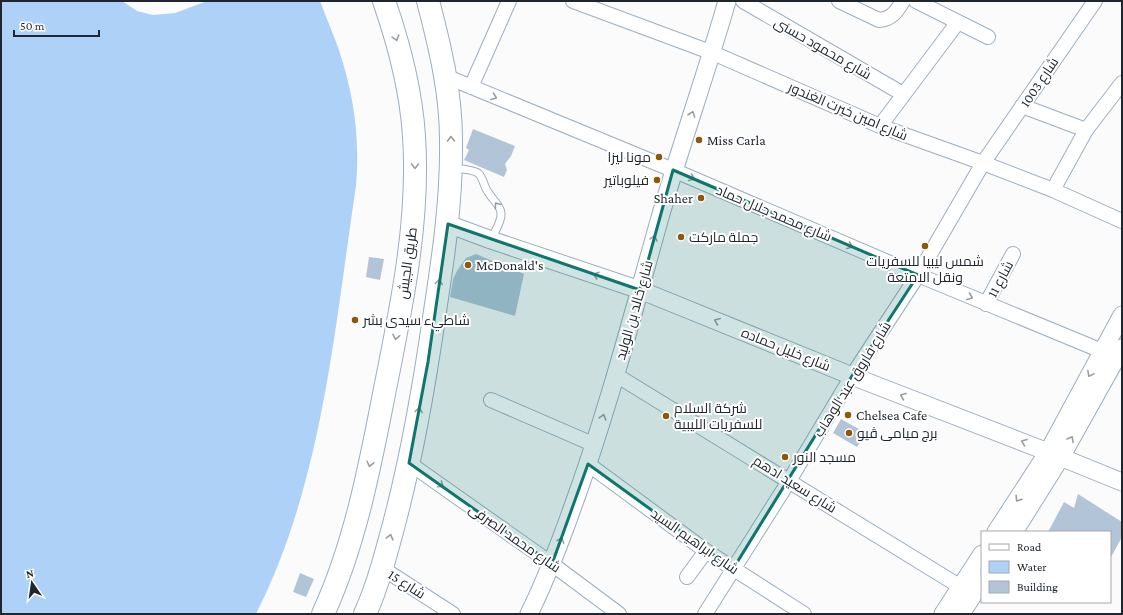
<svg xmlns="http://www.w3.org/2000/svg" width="1123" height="615" font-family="'Crimson Pro',Cairo,serif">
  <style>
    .water { fill: #aed2f7 }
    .building { fill: #b2c4d7 }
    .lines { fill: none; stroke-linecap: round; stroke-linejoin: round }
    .service-casing { stroke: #9caec0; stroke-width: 9 }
    .minor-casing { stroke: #9caec0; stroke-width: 16 }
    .tertiary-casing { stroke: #9caec0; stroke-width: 19 }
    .trunk-casing { stroke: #9caec0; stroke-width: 24 }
    .service { stroke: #fff; stroke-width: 7 }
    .minor { stroke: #fff; stroke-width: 14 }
    .tertiary { stroke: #fff; stroke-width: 17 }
    .trunk { stroke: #fff; stroke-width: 22 }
    .oneway { stroke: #9a9da0 }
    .marked { fill: #0f766e; fill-opacity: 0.2; stroke: #0f766e; stroke-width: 3; stroke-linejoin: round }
    .poi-dot { fill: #8d5909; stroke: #fff; stroke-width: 1.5 }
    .labels { text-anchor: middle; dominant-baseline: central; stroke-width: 4; stroke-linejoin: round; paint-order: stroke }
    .street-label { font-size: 14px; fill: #1f262d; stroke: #fff }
    .poi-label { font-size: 14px; fill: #1f262d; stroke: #fff; text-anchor: start }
  </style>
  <rect width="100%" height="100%" fill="#fbfbfb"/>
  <path class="water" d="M 1,1 L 122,1 L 137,11 L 153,15 L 175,13 L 207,1 L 320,1 C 326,17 333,33 339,50 C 354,96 360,137 356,186 C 334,331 323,481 256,614 L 1,614 Z"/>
  <path class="building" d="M 473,129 L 515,146 L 511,156 L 505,164 L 507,170 L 504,177 L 464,160 L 469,150 L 466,148 Z
    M 476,254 L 524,274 L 515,316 L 450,297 L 453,279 L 458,269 L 466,258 Z
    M 369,257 L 384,259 L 380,280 L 366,277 Z
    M 841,419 L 866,433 L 857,447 L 833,433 Z
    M 1078,494 L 1122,522 L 1122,537 L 1110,559 L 1110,532 L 1048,532 L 1064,502 L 1074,508 Z
    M 300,573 L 314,579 L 306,597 L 293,592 Z"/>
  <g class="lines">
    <defs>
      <path id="service" d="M 453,168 C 460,169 471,169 478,173 C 483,177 484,187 488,192 C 492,199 501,206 501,213 C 502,222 494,232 491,240"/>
      <path id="minor" d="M 573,1 L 713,53 L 880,126 L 983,163 L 1053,190 L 1122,221
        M 743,1 L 903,94
        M 839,1 L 879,20 C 892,19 896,12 903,1
        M 916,1 L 988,37
        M 445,76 L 673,170 L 918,275 L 1102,351
        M 471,87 L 509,1
        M 1022,106 L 1086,130
        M 880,126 L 958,22
        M 1053,190 L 1086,130 L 1122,83
        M 986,304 L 1013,254
        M 616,375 L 969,592
        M 491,400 L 595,445
        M 409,463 L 552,564 L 619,614
        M 588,464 L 706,551 L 804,614
        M 382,568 L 453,614
        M 687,577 L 706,551
        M 705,614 L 789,481 L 852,376 L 918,275 L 983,163 L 1095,1"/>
      <path id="tertiary" d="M 448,224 L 491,240 L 640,290 L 852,376 L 1048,452 L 1122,482
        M 996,532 L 1048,452 L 1122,315
        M 1014,532 L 1061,457 L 1122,348
        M 529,614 C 546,579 560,543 573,506 C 607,413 632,317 659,221 C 680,147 706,75 727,1
        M 943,614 L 982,554
        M 961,614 L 982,581"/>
      <path id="trunk" d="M 323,614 C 354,547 369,471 383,399 C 400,313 420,224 414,136 C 411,90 399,44 384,1
        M 365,614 C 378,585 386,554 394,524 C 412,456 424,387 434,318 C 443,259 452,200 451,140 C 451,92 440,47 428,1"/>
    </defs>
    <use href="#service" class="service-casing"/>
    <use href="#minor" class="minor-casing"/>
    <use href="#tertiary" class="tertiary-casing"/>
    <use href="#trunk" class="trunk-casing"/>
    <use href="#service" class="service"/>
    <use href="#minor" class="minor"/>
    <use href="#tertiary" class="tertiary"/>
    <use href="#trunk" class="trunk"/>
  </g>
  <defs><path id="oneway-chevron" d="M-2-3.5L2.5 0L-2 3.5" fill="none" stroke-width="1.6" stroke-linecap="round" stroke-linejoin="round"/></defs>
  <g class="oneway">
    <use href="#oneway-chevron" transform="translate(396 38) rotate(73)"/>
    <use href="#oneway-chevron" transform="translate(494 97) rotate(22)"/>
    <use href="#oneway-chevron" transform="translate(692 114) rotate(-71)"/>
    <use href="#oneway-chevron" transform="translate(451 139) rotate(-91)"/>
    <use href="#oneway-chevron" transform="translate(415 166) rotate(91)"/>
    <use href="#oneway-chevron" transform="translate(692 178) rotate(23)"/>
    <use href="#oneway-chevron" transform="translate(497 205) rotate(-127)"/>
    <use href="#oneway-chevron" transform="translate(654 238) rotate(-74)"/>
    <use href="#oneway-chevron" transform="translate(850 246) rotate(23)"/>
    <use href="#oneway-chevron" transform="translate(596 275) rotate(-161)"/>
    <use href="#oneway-chevron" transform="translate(439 282) rotate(-82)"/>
    <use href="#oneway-chevron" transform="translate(970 297) rotate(23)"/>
    <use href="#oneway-chevron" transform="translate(717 321) rotate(-158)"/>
    <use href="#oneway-chevron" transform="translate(396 337) rotate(101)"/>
    <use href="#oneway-chevron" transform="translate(1090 374) rotate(118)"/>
    <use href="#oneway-chevron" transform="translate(903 396) rotate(-159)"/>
    <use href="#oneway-chevron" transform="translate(419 410) rotate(-79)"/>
    <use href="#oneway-chevron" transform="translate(603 417) rotate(-73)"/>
    <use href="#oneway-chevron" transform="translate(1071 439) rotate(-60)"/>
    <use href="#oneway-chevron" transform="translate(1024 442) rotate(-159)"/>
    <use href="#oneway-chevron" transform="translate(370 464) rotate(103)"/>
    <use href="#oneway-chevron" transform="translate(441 485) rotate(35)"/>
    <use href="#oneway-chevron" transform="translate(1018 499) rotate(123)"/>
    <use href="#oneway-chevron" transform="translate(390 537) rotate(-75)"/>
    <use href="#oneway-chevron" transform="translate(561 540) rotate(-70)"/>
  </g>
  <path class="marked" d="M 673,170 L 918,275 L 852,376 L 733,569 L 588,464 L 552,564 L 409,463 L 428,362 L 448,224 L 640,290 Z"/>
  <g class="poi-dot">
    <circle cx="699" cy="140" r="4"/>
    <circle cx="659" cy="157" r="4"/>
    <circle cx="657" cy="180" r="4"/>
    <circle cx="701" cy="198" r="4"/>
    <circle cx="681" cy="237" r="4"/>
    <circle cx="925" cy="246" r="4"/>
    <circle cx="468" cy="265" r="4"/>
    <circle cx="355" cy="320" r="4"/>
    <circle cx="848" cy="415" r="4"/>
    <circle cx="666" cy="416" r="4"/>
    <circle cx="849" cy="433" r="4"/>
    <circle cx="785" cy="457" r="4"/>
  </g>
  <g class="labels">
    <g class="street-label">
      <text transform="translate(823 48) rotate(30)">شارع محمود حسنى</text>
      <text transform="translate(1039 82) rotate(-56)">شارع 1003</text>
      <text transform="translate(848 111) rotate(23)">شارع امين خيرت الغندور</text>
      <text transform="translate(774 213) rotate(23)">شارع محمد جلال حماد</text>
      <text transform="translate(407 263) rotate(-82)">طريق الجيش</text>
      <text transform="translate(1000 279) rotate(-62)">شارع 11</text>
      <text transform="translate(634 310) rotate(-74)">شارع خالد بن الوليد</text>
      <text transform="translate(786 349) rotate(22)">شارع خليل حماده</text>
      <text transform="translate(852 379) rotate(-58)">شارع فاروق عبد الوهاب</text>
      <text transform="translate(795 484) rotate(32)">شارع سعيد ادهم</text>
      <text transform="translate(515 538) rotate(35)">شارع محمد الصرفى</text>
      <text transform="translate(695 541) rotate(35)">شارع ابراهيم السيد</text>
      <text transform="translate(407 584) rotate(33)">شارع 15</text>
    </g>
    <g class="poi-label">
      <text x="707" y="140">Miss Carla</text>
      <text x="651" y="157" text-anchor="end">مونا ليزا</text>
      <text x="649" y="180" text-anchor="end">فيلوباتير</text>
      <text x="693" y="198" text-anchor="end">Shaher</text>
      <text x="689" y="237">جملة ماركت</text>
      <text x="925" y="261" text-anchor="middle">شمس ليبيا للسفريات<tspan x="925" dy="16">ونقل الامتعة</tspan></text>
      <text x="476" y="265">McDonald's</text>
      <text x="363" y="320">شاطيء سيدى بشر</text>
      <text x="674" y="408">شركة السلام<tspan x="674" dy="16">للسفريات الليبية</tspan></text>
      <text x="856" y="415">Chelsea Cafe</text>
      <text x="857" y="433">برج ميامى ڤيو</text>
      <text x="793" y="457">مسجد النور</text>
    </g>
  </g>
  <rect width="1123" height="615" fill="none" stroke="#1f262d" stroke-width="4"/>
  <rect x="981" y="531" width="130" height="72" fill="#ffffff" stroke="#a5a8ab"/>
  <rect x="989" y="544" width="20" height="6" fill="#ffffff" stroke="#a5a8ab"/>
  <text x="1017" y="551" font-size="12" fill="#1f262d">Road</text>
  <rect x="989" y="561" width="20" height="12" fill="#aed2f7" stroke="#a5a8ab"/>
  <text x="1017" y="571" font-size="12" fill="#1f262d">Water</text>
  <rect x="989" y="581" width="20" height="12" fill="#b2c4d7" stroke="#a5a8ab"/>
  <text x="1017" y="591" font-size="12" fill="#1f262d">Building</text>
  <g transform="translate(32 583) rotate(347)" stroke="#ffffff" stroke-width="3" paint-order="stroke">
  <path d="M0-3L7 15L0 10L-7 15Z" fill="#1f262d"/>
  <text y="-6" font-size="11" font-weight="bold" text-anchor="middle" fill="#1f262d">N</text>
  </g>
  <path d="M14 30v6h85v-6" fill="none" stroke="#1f262d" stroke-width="2"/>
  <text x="20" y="30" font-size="12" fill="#1f262d" stroke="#ffffff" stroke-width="3" paint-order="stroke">50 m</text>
</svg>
